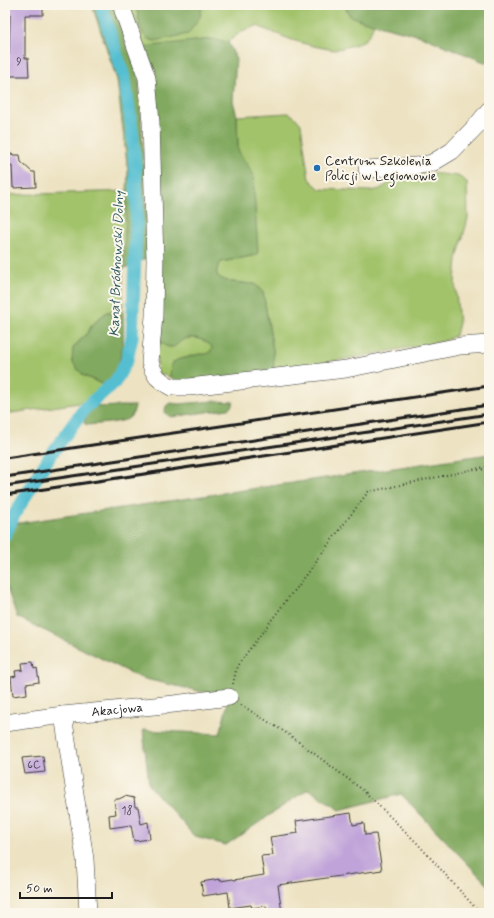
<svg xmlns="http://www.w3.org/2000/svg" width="494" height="918" font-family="Mynerve,sans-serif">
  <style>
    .green { fill: #a2c36b; stroke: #5f7044 }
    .forest { fill: #81a95f; stroke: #4e623e }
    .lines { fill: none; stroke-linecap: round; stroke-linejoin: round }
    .canal { stroke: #55bfd1; stroke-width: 13 }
    .building { fill: #bfa3d9 }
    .minor-casing { stroke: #3b3a35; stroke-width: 18 }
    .path { stroke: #3b3a35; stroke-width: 2; stroke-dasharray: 1 3; stroke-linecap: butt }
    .minor { stroke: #fff; stroke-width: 17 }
    .rail { stroke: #1c1c1c; stroke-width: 3 }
    .poi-dot { fill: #1f6fb2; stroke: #fbf7ec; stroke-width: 1.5 }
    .labels { text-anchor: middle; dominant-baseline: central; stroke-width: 4; stroke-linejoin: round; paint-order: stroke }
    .number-label { font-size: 11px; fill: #453e4b }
    .poi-label { font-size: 13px; fill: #1c1c1c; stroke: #fbf7ec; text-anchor: start }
    .street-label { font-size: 13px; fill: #1c1c1c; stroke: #fbf7ec }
    .water-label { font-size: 14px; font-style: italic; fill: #335d64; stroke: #fbf7ec }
  </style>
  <rect width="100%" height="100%" fill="#fbf7ec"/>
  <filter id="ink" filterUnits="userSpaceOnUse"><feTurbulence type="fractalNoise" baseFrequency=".025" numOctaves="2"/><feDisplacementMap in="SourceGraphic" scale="8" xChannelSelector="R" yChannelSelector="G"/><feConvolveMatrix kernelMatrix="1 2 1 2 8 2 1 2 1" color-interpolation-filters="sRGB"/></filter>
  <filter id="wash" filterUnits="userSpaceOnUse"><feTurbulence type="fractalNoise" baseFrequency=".012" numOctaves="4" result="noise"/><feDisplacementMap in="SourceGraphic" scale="16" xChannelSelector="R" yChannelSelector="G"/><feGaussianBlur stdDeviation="0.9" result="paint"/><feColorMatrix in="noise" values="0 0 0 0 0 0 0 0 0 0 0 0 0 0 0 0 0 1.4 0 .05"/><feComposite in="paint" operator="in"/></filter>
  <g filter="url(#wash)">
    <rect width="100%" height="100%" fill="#ede3c3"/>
    <path class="green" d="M 127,5 L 136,5 L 140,27 L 202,8 L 202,5 L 344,5 L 350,16 L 363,21 L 374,24 L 370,33 L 366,39 L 357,44 L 334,50 L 313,46 L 292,40 L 257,26 L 242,31 L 228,42 L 211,39 L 144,49 Z
      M 288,113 L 294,116 L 301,124 L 309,179 L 320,189 L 371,191 L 380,189 L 398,177 L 430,173 L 458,176 L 467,182 L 468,218 L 457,259 L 455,282 L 459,323 L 456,335 L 445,341 L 274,372 L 273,350 L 263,292 L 255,284 C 247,283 213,284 217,270 C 217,267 220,264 221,262 L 257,255 L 247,164 L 242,158 L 238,150 L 237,116 Z
      M 128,191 L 123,269 L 123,315 L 116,311 L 107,312 L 103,315 L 92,325 L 88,332 L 73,348 L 84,376 L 105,385 L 86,402 L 5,414 L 5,195 Z
      M 155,338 L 166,346 L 171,347 C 175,345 178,342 182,340 C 193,335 205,339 212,347 L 211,351 L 207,355 C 196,354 187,358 177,360 L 170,377 L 158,373 Z"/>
    <path class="forest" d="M 93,5 L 113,5 L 139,79 L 149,257 L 123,269 L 128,172 L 117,80 L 94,11 Z
      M 136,5 L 202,5 L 200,17 L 188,34 L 155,41 L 148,39 L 143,34 L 140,27 Z
      M 344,5 L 489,5 L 489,64 L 421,36 L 363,21 L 350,16 Z
      M 211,39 L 228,42 L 236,59 L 233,101 L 237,116 L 238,150 L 242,158 L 247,164 L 253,174 L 258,252 L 257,255 L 221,262 C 220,264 217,267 217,270 C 213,284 247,283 255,284 L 263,292 L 273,350 L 274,372 L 179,382 L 170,377 L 171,364 L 177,360 L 185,358 L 199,354 L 207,354 L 211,351 L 212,347 C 205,339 192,335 183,340 C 177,343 176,348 169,347 C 164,346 159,341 155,338 L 144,49 L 151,46 Z
      M 116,311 L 123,315 C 124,334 124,359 113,375 C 111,379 108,382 105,385 L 84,376 L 78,370 L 72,361 L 73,348 L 88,332 L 92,325 L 103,315 L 107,312 Z
      M 214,401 L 234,402 L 230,408 L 228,409 L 171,417 C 165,414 164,412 166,406 L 170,403 L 179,404 Z
      M 121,406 L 135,406 C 134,411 133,415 129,418 C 123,423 96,424 87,425 L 84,423 L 87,413 L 94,407 Z
      M 489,454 L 489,886 L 401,794 L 340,810 L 308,789 L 226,845 L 195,837 L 149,785 L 143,730 L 220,734 L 229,698 L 141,678 L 17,617 L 5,582 L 5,525 Z"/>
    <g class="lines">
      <path class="canal" d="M 5,535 L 13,517 L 48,459 L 76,420 L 85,408 L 115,382 L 127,360 L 132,337 L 137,204 L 133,137 L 125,80 L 103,12 L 102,5"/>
    </g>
    <g id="blocks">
      <path class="building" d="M 5,5 L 43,5 L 43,15 L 25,15 L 25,58 L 28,58 L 29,76 L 5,76 L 5,55 L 9,55 L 10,15 L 5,16 Z
        M 12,153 L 13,155 L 20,155 L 21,162 L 32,172 L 35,172 L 36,187 L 13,188 L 12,166 L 5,166 L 5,155 L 12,155 Z
        M 33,662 L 34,669 L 37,668 L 39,682 L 26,684 L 27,694 L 13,696 L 11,677 L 16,676 L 15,671 L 23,670 L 22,663 Z
        M 43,756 L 45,772 L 25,774 L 22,758 Z
        M 125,796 L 134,798 L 135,807 L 138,807 L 141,824 L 148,822 L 150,839 L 134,841 L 131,825 L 110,828 L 109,815 L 116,814 L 114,799 L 119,799 Z
        M 351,813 L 353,825 L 364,823 L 365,835 L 376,834 L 382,870 L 278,885 L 282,913 L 267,913 L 266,906 L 252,908 L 251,905 L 230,908 L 228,892 L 203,896 L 201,882 L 220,879 L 220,881 L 233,879 L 234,880 L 264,875 L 261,856 L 273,855 L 270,837 L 298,833 L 296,821 Z"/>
    </g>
  </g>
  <g filter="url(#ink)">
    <use href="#blocks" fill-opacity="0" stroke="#3b3a35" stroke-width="1"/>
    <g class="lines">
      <defs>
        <g id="minor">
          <path d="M 122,5 L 123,11 L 147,78 L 151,122 L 155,260 L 154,316 L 150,362 L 153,370 L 157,377 L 163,382 L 171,387 L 189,387 L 346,369 L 460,346 L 489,344"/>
          <path d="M 367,169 L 416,166 L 432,163 L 452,151 L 477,125 L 489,110"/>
          <path d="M 63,715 L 85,859 L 88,913"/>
          <path id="s1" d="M 5,723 L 63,715 L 174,704 L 229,697"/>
        </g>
      </defs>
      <use href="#minor" class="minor-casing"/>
      <path class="path" d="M 478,470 L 489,469
        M 233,684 L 237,666 L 368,492 L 489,466
        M 241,705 L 288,734 L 364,791 L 417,843 L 480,913"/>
      <use href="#minor" class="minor"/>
      <path class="rail" d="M 5,458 L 489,386
        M 5,477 L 489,405
        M 5,486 L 489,414
        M 5,495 L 489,422"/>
    </g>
  </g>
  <circle class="poi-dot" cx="317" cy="168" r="4"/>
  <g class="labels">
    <g class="number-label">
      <text x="19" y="62">9</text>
      <text x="34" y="765">6C</text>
      <text x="127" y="811">18</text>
    </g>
    <g class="poi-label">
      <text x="325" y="161">Centrum Szkolenia<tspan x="325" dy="15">Policji w Legionowie</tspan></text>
    </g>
    <g class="street-label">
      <text stroke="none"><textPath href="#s1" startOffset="113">Akacjowa</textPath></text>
    </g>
    <g class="water-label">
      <text transform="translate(117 264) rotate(-88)">Kanał Bródnowski Dolny</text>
    </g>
  </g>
  <rect width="494" height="918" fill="none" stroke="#fbf7ec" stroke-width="20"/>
  <path d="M20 892v6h92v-6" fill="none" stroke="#1c1c1c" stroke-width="2"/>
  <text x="26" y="892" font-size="12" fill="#1c1c1c" stroke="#fbf7ec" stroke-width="3" paint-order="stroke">50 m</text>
</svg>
